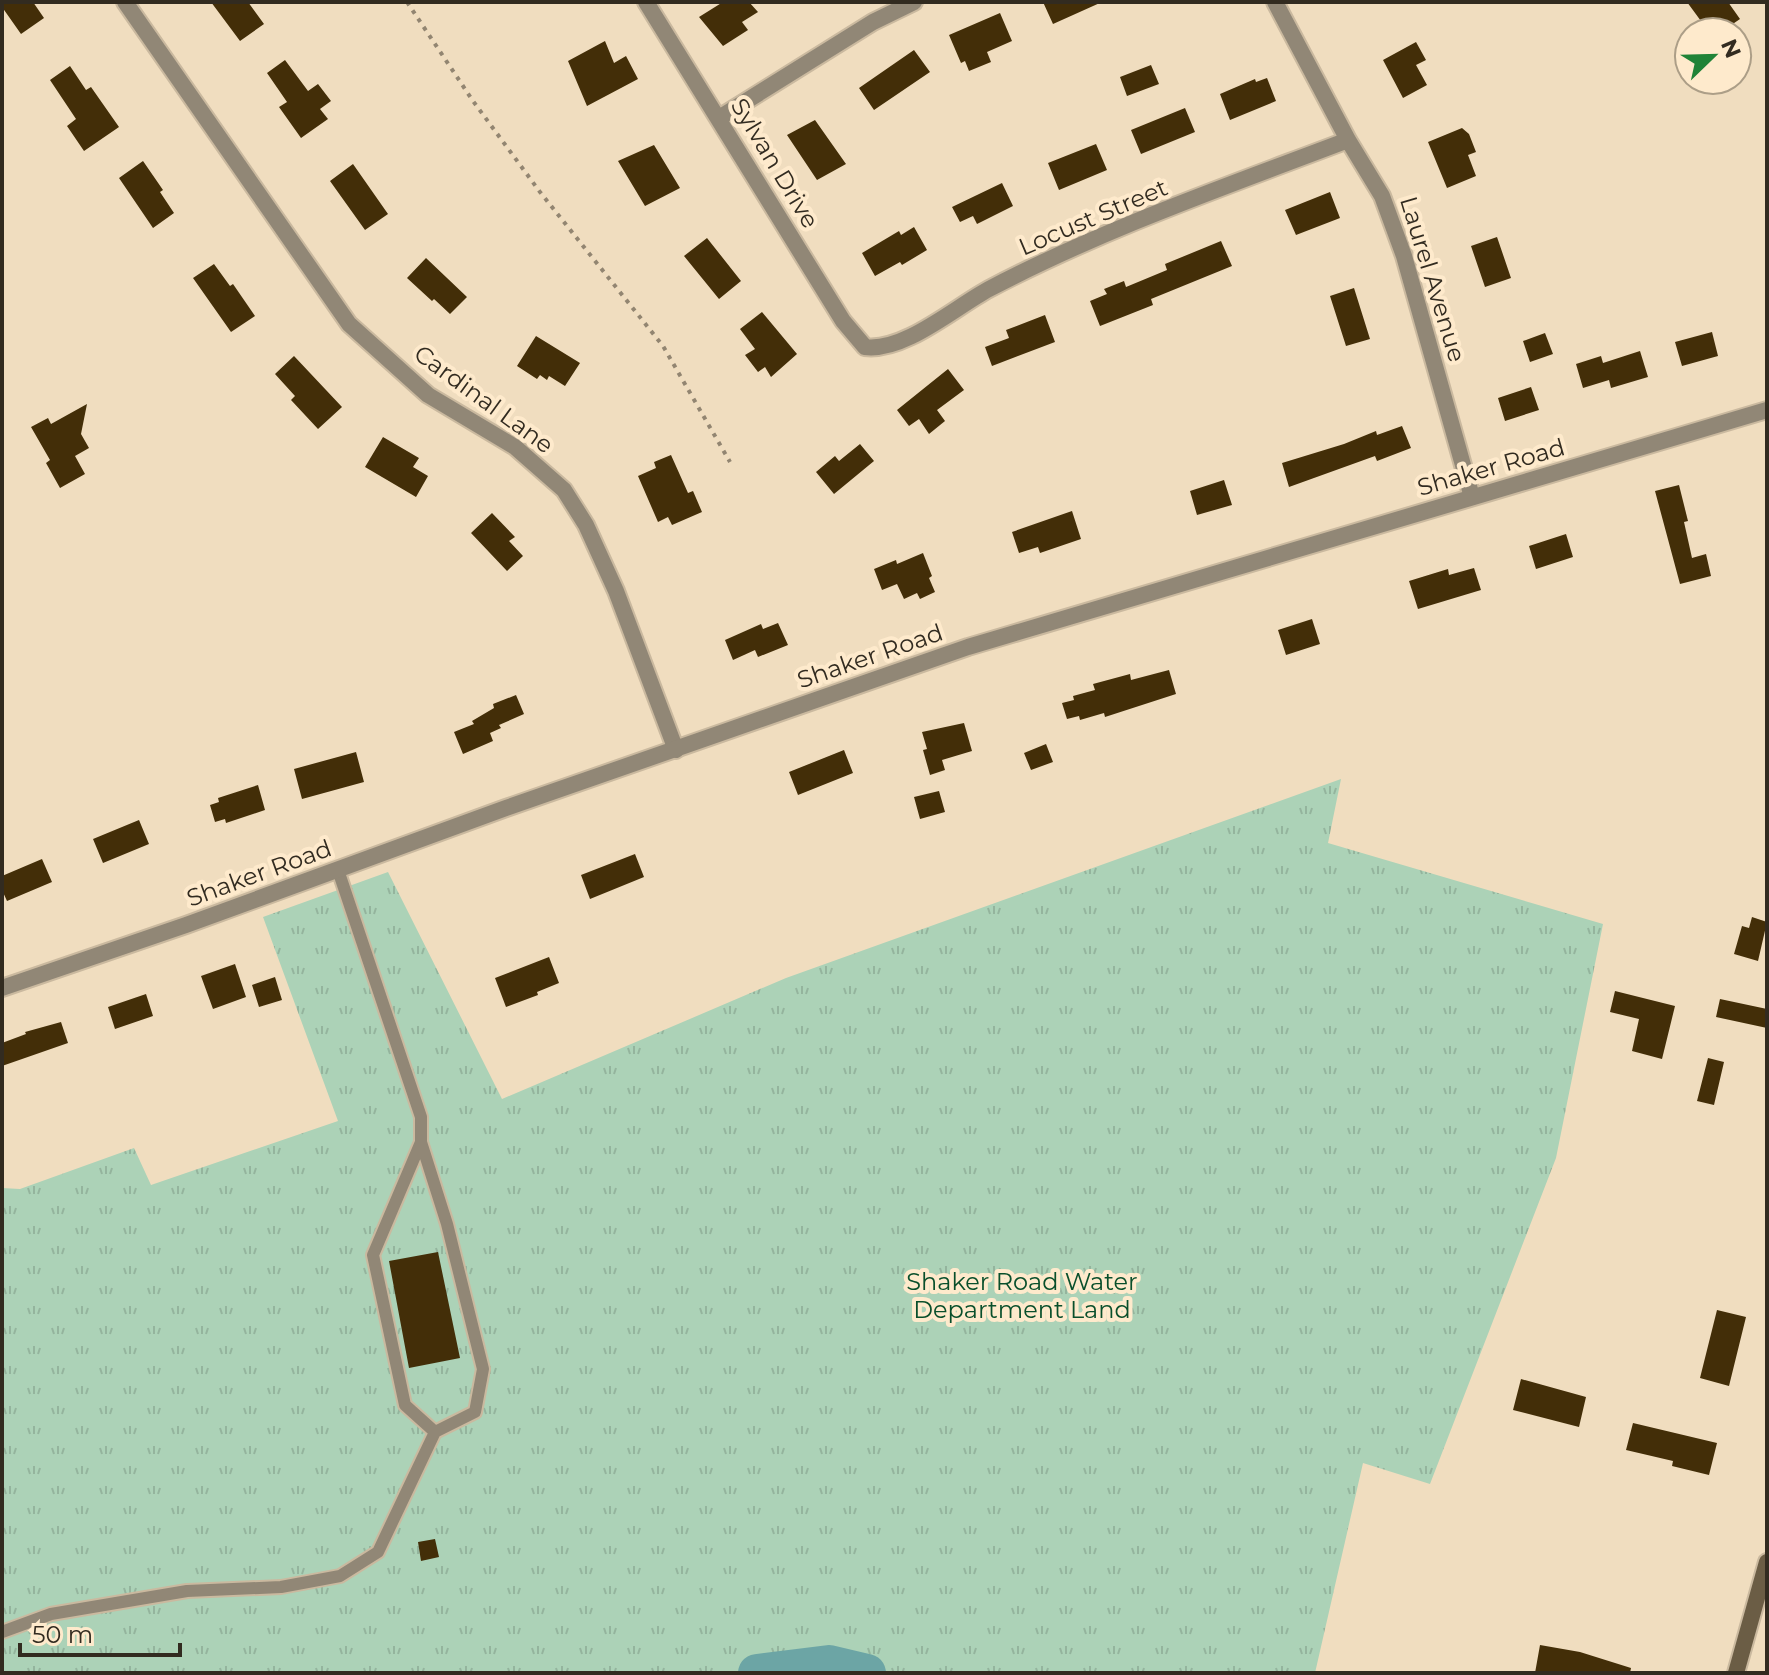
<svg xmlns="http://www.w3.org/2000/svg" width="1769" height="1675" font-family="Montserrat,sans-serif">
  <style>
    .grass { fill: url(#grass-tufts) }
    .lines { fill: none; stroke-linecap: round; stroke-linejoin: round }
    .river { stroke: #6ca5a5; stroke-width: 38 }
    .building { fill: #432e08 }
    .service-casing { stroke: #cab99f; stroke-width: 16 }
    .minor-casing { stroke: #cab99f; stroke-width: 20 }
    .tertiary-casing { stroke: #cab99f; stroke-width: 20 }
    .secondary-casing { stroke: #cab99f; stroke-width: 20 }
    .path { stroke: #928571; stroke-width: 4; stroke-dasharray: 4 6; stroke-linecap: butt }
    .service { stroke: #918776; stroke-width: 12 }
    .minor { stroke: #918776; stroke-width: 16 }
    .tertiary { stroke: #918776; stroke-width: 16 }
    .secondary { stroke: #6b5d45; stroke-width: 16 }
    .labels { text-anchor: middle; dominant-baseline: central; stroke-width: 8; stroke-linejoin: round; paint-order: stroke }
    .street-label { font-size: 24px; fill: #322b20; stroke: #feeacc }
    .park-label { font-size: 24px; fill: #094f2b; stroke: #feeacc }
  </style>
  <defs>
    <pattern id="grass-tufts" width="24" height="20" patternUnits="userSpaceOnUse" patternTransform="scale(2)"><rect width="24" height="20" fill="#acd2b7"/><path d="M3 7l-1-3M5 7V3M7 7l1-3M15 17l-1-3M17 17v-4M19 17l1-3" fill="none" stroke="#94b49d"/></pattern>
  </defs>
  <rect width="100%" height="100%" fill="#f0ddbf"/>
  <path class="grass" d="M 1341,779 L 1328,843 L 1603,924 L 1556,1158 L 1430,1484 L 1363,1463 L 1315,1673 L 2,1673 L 2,1188 L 20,1189 L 134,1148 L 151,1185 L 338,1121 L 263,917 L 388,872 L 502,1099 L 786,978 Z"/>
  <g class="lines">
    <path class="river" d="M 757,1673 L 829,1664 L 867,1673"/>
  </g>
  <path class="building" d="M 2,2 L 33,2 L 44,18 L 21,34 L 2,7 Z
    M 211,2 L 248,2 L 264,24 L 240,41 Z
    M 723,2 L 749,2 L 758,12 L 742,22 L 748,30 L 723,46 L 699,17 Z
    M 1043,2 L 1102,2 L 1053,24 Z
    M 1687,2 L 1728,2 L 1740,19 L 1721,32 L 1709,32 Z
    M 1000,13 L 1012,41 L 987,52 L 991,62 L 969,71 L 965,61 L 961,63 L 949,35 Z
    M 605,41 L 614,63 L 626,56 L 638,79 L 587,106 L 568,61 Z
    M 1416,42 L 1426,60 L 1416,65 L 1427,85 L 1403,98 L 1383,60 Z
    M 914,50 L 930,72 L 874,110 L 859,88 Z
    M 285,60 L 308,91 L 318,84 L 331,101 L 320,109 L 328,119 L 301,138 L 279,107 L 287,102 L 267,73 Z
    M 1151,65 L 1159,84 L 1127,96 L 1120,77 Z
    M 70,66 L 86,90 L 91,87 L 119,127 L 84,151 L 67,126 L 76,119 L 50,80 Z
    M 1267,78 L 1276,101 L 1230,120 L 1220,94 L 1255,79 L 1256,82 Z
    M 1185,108 L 1195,132 L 1141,154 L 1131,130 Z
    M 815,120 L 846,164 L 817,180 L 787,135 Z
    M 1462,128 L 1469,134 L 1476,152 L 1468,155 L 1476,176 L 1447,188 L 1428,142 Z
    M 1096,144 L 1107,170 L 1059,190 L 1048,163 Z
    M 654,145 L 680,188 L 645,206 L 618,161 Z
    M 143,161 L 163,190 L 160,192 L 174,213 L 153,228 L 119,178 Z
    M 353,164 L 388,214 L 365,230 L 330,181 Z
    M 1002,183 L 1013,206 L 977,224 L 973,216 L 960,222 L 952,207 Z
    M 1330,192 L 1340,218 L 1296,235 L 1285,210 Z
    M 914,227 L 927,250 L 902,265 L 900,262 L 875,276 L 862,253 L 899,231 L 901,235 Z
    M 1497,237 L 1511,278 L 1485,287 L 1471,246 Z
    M 707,238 L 741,281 L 719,299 L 684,256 Z
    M 1221,241 L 1232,266 L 1151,299 L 1153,305 L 1100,326 L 1090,301 L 1107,294 L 1104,289 L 1124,281 L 1126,287 L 1167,270 L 1165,264 Z
    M 426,258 L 467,297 L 450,314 L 434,299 L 432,301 L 407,278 Z
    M 214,264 L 230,286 L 233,284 L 255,316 L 231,332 L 193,278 Z
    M 1354,288 L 1370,339 L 1346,346 L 1330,296 Z
    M 762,312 L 797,354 L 771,377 L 765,367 L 758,372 L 745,355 L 755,349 L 740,329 Z
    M 1045,315 L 1055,342 L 992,366 L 985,347 L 1009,338 L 1006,330 Z
    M 1712,332 L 1718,356 L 1682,366 L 1675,342 Z
    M 1545,333 L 1553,354 L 1530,362 L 1523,341 Z
    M 536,336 L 580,363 L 565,386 L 549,376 L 547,380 L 540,375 L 537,379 L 517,366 Z
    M 1640,351 L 1648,377 L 1611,388 L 1609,380 L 1583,388 L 1576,364 L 1601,356 L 1603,363 Z
    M 294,356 L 342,407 L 318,429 L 291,400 L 295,396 L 275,374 Z
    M 948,369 L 964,390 L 937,410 L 945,421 L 929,434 L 919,419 L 909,426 L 897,410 Z
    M 1531,387 L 1539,410 L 1505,421 L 1498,398 Z
    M 87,404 L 81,434 L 89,448 L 75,456 L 85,474 L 60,488 L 46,463 L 50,460 L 31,427 L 48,418 L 51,424 Z
    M 1402,426 L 1411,448 L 1377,461 L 1375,456 L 1289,487 L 1282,463 L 1344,444 L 1376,431 L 1377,435 Z
    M 383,437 L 419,458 L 413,467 L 428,476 L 416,497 L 365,467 Z
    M 860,444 L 874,461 L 834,494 L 816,472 L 835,456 L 839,461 Z
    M 671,455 L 688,493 L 693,491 L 702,512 L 672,525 L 668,517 L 658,522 L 638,476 L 656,468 L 654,462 Z
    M 1224,480 L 1232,505 L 1197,515 L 1190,491 Z
    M 1679,485 L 1688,521 L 1684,522 L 1692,558 L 1706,554 L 1711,576 L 1680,584 L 1655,491 Z
    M 1072,511 L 1081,539 L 1040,553 L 1038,547 L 1019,553 L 1012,532 Z
    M 492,513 L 515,537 L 509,541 L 523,556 L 507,571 L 471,533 Z
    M 1566,534 L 1573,557 L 1536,569 L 1529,546 Z
    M 923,553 L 932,576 L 929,578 L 935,592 L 920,599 L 917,593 L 904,599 L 897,584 L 882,590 L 874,569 L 896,560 L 897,564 Z
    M 1474,568 L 1481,590 L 1418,609 L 1409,581 L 1448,569 L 1449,575 Z
    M 1312,619 L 1320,644 L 1286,655 L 1278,630 Z
    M 778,623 L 788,645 L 758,657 L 755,650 L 733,660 L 725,640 L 761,624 L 763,629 Z
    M 1169,670 L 1176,694 L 1105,717 L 1104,713 L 1080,720 L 1079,716 L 1067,719 L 1062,703 L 1074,700 L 1073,696 L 1095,690 L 1093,684 L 1130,674 L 1131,680 Z
    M 516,695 L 524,714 L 499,725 L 501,728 L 490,733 L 493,741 L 463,754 L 454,732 L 474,724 L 472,721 L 494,708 L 493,704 Z
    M 964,723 L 972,751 L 942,760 L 945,770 L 930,775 L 923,750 L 927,749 L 922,732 Z
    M 1046,744 L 1053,762 L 1031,770 L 1024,753 Z
    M 844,750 L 853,773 L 798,795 L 789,772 Z
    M 356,752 L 364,782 L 302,799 L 294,769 Z
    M 258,785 L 265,810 L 226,823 L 225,819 L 215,822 L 210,805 L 219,802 L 218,798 Z
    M 939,791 L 945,812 L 920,819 L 914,797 Z
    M 139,820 L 149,844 L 103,863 L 93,839 Z
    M 635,854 L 644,877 L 590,899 L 581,875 Z
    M 42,859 L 52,882 L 7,901 L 2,890 L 2,876 Z
    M 1752,917 L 1767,922 L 1758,961 L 1734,954 L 1742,926 L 1749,928 Z
    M 549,957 L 559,983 L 537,992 L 538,995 L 506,1007 L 495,978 Z
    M 235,964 L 246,997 L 213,1009 L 201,976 Z
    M 275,977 L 282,1000 L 259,1007 L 252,985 Z
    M 1615,991 L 1675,1006 L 1662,1059 L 1632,1051 L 1639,1019 L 1610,1012 Z
    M 146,994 L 153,1016 L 115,1029 L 108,1007 Z
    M 1720,999 L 1767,1009 L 1767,1028 L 1716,1017 Z
    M 61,1022 L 68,1043 L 2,1066 L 2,1043 L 26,1034 L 25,1032 Z
    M 1708,1058 L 1724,1062 L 1714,1105 L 1697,1101 Z
    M 438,1252 L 460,1358 L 409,1368 L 389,1261 Z
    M 1717,1310 L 1746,1317 L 1729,1386 L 1700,1378 Z
    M 1521,1379 L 1586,1397 L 1579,1427 L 1513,1410 Z
    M 1633,1423 L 1717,1443 L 1709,1475 L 1672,1466 L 1673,1461 L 1626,1450 Z
    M 435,1539 L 439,1557 L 421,1561 L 418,1542 Z
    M 1540,1645 L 1580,1652 L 1631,1668 L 1630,1673 L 1535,1673 Z"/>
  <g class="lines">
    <defs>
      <path id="service" d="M 338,870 L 421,1117 L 421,1142 L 373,1255 L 405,1405 L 435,1432 L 475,1412 L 483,1369 L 447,1224 L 421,1142
        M 2,1632 L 51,1614 L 187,1591 L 281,1587 L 340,1576 L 378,1552 L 435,1432"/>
      <path id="minor" d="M 125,2 L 349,324 L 428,395 L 515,447 L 564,490 L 586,525 L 616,591 L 676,750
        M 646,2 L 843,321 L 865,347 C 904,352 954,308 989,289 C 1103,229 1227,186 1348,140
        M 1275,2 L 1348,140 L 1382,196 L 1404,256 L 1472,497
        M 719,118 L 873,22 L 914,2"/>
      <path id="tertiary" d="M 2,988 L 186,925 L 506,808 L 968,647 L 1767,410"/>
      <path id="secondary" d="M 1736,1673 L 1767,1562"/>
    </defs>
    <use href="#service" class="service-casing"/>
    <use href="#minor" class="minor-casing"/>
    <use href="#tertiary" class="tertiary-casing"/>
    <use href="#secondary" class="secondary-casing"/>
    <path class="path" d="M 407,2 L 473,101 L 540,192 L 663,346 L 730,462"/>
    <use href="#service" class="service"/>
    <use href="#minor" class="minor"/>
    <use href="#tertiary" class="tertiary"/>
    <use href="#secondary" class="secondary"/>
  </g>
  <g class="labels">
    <g class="street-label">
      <text transform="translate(775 163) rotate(59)">Sylvan Drive</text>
      <text transform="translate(1093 217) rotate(-23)">Locust Street</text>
      <text transform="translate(1433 279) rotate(73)">Laurel Avenue</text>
      <text transform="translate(484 399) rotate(36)">Cardinal Lane</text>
      <text transform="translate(1491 467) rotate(-16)">Shaker Road</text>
      <text transform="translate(870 656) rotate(-19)">Shaker Road</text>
      <text transform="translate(259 873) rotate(-20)">Shaker Road</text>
    </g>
    <g class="park-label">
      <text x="1022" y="1281">Shaker Road Water<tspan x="1022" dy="28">Department Land</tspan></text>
    </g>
  </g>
  <rect width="1769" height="1675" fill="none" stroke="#322b20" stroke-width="8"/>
  <g transform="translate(1713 56) rotate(67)"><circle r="38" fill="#feeacc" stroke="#ac9e87" stroke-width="2"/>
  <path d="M0-6L14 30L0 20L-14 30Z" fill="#208337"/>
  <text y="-12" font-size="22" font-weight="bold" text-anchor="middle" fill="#322b20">N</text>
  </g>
  <path d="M20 1643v12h160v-12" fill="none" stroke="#322b20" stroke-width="4"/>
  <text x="32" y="1643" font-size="24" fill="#322b20" stroke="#feeacc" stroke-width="6" paint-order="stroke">50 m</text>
</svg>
